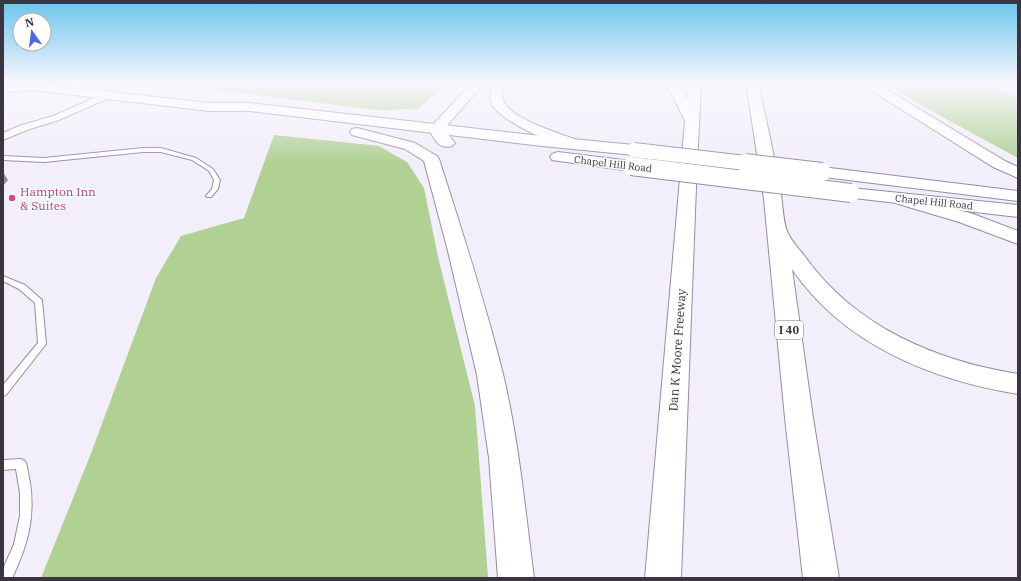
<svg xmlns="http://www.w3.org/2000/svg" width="1021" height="581" font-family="'IBM Plex Serif',serif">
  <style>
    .green { fill: #b0d094 }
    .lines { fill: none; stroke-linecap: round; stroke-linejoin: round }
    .stream { fill: #4ddbf0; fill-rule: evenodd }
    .lane-casing { stroke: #978ca9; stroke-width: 2 }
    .street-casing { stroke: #978ca9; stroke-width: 2 }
    .secondary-casing { stroke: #978ca9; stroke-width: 2 }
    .highway-casing { stroke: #978ca9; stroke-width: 2 }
    .lane { fill: #fff; fill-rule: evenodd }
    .street { fill: #fff; fill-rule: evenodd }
    .secondary { fill: #fff; fill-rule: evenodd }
    .highway { fill: #fff; fill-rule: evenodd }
    .secondary-bridge-far1-casing { stroke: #978ca9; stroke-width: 16; stroke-linecap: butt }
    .secondary-bridge-casing { stroke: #978ca9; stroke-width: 20; stroke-linecap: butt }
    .secondary-bridge-far1 { stroke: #fff; stroke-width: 14 }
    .secondary-bridge { stroke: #fff; stroke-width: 18 }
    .shaded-wall { fill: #968da3 }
    .hotel-dot { fill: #d1479c; stroke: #fdfefd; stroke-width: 1.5 }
    .labels { text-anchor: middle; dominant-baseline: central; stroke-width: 3; stroke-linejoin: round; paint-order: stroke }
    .far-street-label { font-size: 10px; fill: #3a3541; stroke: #fdfefd }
    .shield { fill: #fdfefd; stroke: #747179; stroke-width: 1 }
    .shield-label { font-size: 11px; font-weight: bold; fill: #3a3541 }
    .hotel-label { font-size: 12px; fill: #b23c85; stroke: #fdfefd; text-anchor: start }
    .street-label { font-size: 12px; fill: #3a3541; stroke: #fdfefd }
  </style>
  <rect width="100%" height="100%" fill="#f2eefa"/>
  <path class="green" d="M 164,83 L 448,83 L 418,109 L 376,110 Z
    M 884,83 L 982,83 L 1018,98 L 1018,158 L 937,114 Z
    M 274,135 L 379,146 L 407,162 L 424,188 L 438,257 L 475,406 L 488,578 L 41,578 L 90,456 L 156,278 L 181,236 L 244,218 Z"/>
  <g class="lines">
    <path class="stream" d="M 415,83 L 419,83 L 408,90 L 406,90 L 406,88 Z"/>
    <defs>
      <path id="lane" d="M 113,83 L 118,83 L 94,94 L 90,93 Z
        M 143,148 L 161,148 L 196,158 L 213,169 L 220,180 L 218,189 L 211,197 L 207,197 L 206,196 L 212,189 L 214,180 L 209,171 L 192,160 L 161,152 L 143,152 L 44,162 L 3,160 L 3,156 L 44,158 Z
        M 3,276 L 25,285 L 42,300 L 46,344 L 6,395 L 3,396 L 3,385 L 38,343 L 35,303 L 19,289 L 3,281 Z
        M 21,459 L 25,461 C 28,467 28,475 30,482 C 35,518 28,544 13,576 L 12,578 L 3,578 L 3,569 L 14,544 L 20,516 L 20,493 L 16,469 L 3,470 L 3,460 Z"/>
      <path id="street" d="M 108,92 L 112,95 L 111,97 L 59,120 L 27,130 L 3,140 L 3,133 L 19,126 L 53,116 Z"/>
      <path id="secondary" d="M 3,83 L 35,83 L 209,103 L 250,103 L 542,136 L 634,145 L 640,147 L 642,150 L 640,153 L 634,155 L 542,146 L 250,111 L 209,111 L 32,90 L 11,92 L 3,91 Z
        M 558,152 L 631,161 L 637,163 L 639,166 L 637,169 L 631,171 L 552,160 L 550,157 L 552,154 Z
        M 822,167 L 1018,191 L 1018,201 L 816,176 L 814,172 L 816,168 Z
        M 851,188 L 1018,205 L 1018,217 L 845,197 L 842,193 L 845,189 Z"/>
      <path id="highway" d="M 472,83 L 484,83 L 444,129 L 455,143 L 452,146 C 439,150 434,139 429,129 Z
        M 494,83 L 506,83 C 505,86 502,91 502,95 C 502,118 563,134 580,141 L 583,144 L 580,147 C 564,151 502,122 493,106 C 488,98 491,92 494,83 Z
        M 663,83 L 675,83 L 687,98 L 689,83 L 701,83 L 696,187 L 681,578 L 645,578 L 685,121 L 673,96 Z
        M 746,83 L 758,83 C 766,117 773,152 780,187 C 782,198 783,222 787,231 C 791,241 800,250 806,258 C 856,327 936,361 1018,374 L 1018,394 C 931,380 843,344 792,269 L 813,418 L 839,578 L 803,578 L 785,418 L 764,199 Z
        M 862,83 L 876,83 L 1005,161 L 1018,167 L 1018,178 L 993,167 L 864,86 Z
        M 357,128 L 415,143 L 437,156 L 439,159 C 462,230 485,302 503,374 C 519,441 525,510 534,578 L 498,578 L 489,458 L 477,375 L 448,251 L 424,161 L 405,149 L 352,135 L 350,132 L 352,129 Z
        M 901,194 L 973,214 L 1018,231 L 1018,244 L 959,222 L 895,203 L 892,199 L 895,195 Z"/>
    </defs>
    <use href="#lane" class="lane-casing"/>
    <use href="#street" class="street-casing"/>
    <use href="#secondary" class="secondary-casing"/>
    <use href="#highway" class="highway-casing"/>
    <use href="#lane" class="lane"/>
    <use href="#street" class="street"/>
    <use href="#secondary" class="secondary"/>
    <use href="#highway" class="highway"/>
    <defs>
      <path id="secondary-bridge-far1" d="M 634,150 L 754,164"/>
      <path id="secondary-bridge" d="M 745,163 L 822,172
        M 631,166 L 851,193"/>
    </defs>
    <use href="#secondary-bridge-far1" class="secondary-bridge-far1-casing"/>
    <use href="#secondary-bridge" class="secondary-bridge-casing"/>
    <use href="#secondary-bridge-far1" class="secondary-bridge-far1"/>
    <use href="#secondary-bridge" class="secondary-bridge"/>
  </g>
  <path class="shaded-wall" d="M 3,172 L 8,180 L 3,186 Z"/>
  <linearGradient id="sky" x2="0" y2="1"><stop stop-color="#6ac4eb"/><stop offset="0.51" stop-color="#f9f7fd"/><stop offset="1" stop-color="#f9f7fd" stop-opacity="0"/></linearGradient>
  <rect width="1021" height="164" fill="url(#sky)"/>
  <circle class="hotel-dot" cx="12" cy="198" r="4"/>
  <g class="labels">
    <g class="far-street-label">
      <text transform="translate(613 164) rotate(7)">Chapel Hill Road</text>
      <text transform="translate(934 202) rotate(6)">Chapel Hill Road</text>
    </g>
    <rect class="shield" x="775" y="321" width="28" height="18" rx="3"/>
    <g class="shield-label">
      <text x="789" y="330">I 40</text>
    </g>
    <g class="hotel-label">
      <text x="20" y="191">Hampton Inn<tspan x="20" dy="14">&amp; Suites</tspan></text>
    </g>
    <g class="street-label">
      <text transform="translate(677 350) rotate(-86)">Dan K Moore Freeway</text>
    </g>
  </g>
  <rect width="1021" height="581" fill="none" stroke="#3a3541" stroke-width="8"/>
  <g transform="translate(32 32) rotate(346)"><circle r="19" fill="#fdfefd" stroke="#afaeb2"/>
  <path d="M0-3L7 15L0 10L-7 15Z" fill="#5567dd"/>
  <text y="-6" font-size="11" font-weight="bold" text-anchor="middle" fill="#3a3541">N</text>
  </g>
</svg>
